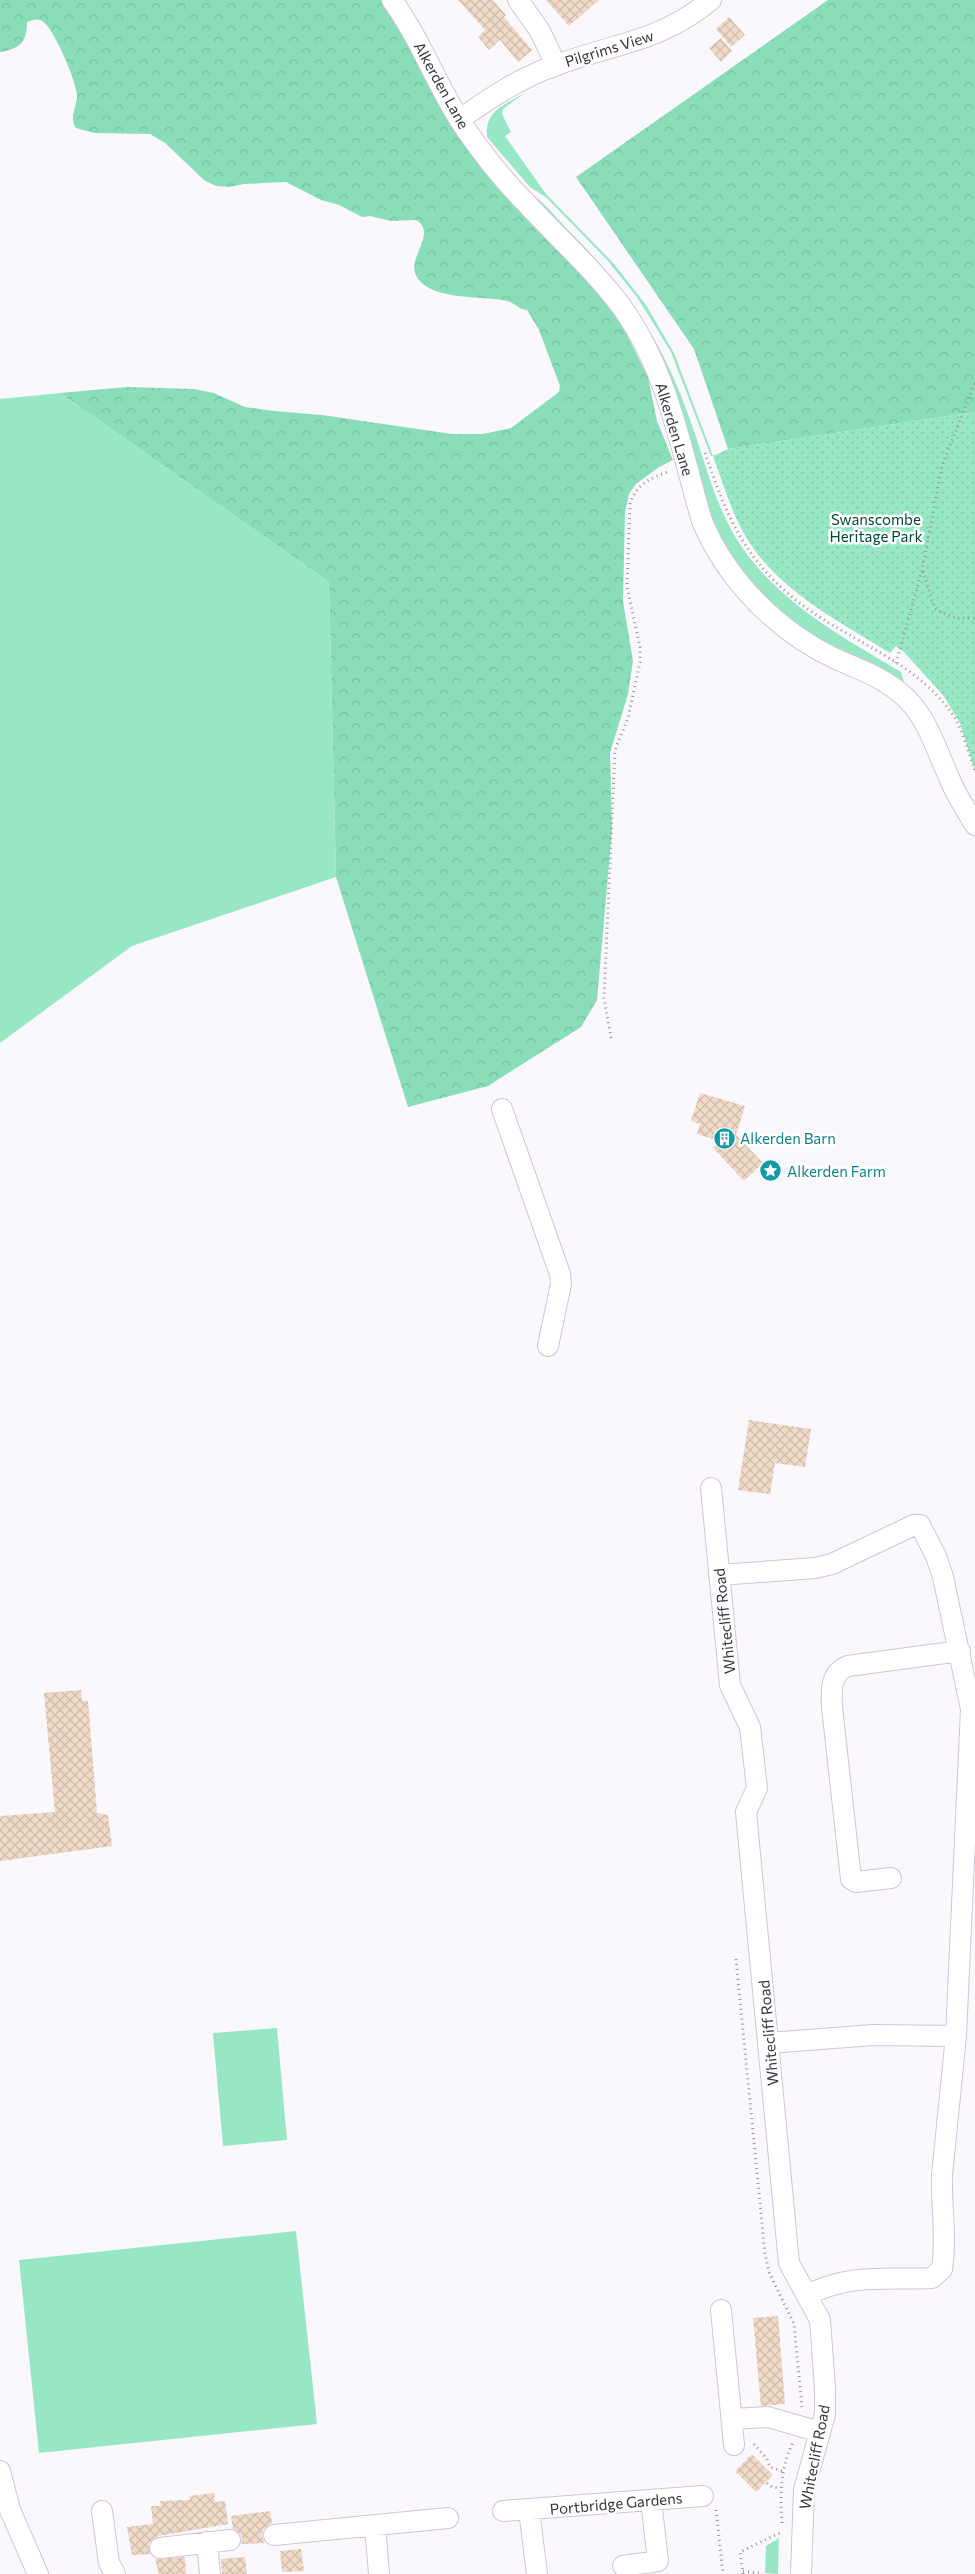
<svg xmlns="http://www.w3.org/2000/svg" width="975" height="2574" font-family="Commissioner,sans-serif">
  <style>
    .grass { fill: #98e7c4 }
    .forest { fill: url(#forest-crowns) }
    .park { fill: url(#park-dots) }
    .building { fill: url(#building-cross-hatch) }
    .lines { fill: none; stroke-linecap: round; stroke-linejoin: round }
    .minor-casing { stroke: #d0c4dc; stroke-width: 22 }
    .path { stroke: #98959c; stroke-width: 3; stroke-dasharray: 1 4; stroke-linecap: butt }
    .minor { stroke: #fff; stroke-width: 20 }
    .labels { text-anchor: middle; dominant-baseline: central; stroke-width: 5; stroke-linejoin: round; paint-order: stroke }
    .street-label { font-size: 15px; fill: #38343d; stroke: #fff }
    .park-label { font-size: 15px; fill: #004932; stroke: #fff }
    .culture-label { font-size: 15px; fill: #0d838f; stroke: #fff; text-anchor: start }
  </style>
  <defs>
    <pattern id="forest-crowns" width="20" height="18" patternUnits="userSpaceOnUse" patternTransform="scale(1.25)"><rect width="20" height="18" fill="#89deb9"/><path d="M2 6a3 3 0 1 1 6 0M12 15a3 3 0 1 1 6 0" fill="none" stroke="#77bfa0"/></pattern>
    <pattern id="park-dots" width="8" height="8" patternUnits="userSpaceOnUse" patternTransform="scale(1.25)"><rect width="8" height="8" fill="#98e7c4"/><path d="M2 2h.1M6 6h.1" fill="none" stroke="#84c7a9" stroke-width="1.8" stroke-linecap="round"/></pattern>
    <pattern id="building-cross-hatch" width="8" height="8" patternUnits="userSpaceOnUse" patternTransform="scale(1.25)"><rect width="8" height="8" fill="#f0dac7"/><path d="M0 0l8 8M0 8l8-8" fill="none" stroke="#cfbcac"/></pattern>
  </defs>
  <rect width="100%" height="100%" fill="#faf8fd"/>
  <path class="grass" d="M 526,92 L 503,109 L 502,114 L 511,132 L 505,136 L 546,194 L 614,264 L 646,305 L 674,353 L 713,456 L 711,456 L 671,352 L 637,297 L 608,261 L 547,198 L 530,187 L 487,137 C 484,110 507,104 526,92 Z
    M 534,196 C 548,206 559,221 572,234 C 628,291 662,340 689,417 C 705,460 716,512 744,550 C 783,605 844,638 901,672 L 904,682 L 882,669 L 819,641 L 767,601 L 739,567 L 721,539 L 710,513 L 682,413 Z
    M 60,393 L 329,582 L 336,877 L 132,946 L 0,1043 L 0,399 Z
    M 277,2028 L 287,2140 L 223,2146 L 213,2033 Z
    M 296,2231 L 317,2424 L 39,2453 L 19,2260 Z
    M 779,2538 L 778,2574 L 765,2573 L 766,2546 Z"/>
  <path class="forest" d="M 0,0 L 383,0 L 412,46 L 621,323 L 648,377 L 657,421 L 673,460 L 659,467 L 636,484 L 629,494 L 625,512 L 623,601 L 633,661 L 628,694 L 610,753 L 612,829 L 597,1000 L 581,1027 L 488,1086 L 408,1107 L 336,877 L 329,582 L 60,393 L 127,387 L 194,389 L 214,393 L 245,407 L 274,411 L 322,415 L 452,434 L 483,434 L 511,428 L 559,392 L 560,386 L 539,330 L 527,310 C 518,309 515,303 507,301 C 483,295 426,302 415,273 C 409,257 437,232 416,220 L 391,221 L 370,216 L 362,217 L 339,205 L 321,200 L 286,182 L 244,184 L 230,187 L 216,186 L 204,180 L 165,143 L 150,134 L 94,133 L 76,128 C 68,117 78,106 77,94 C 75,79 54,28 42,21 C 37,18 32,20 27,22 C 27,42 20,49 0,52 Z
    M 828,0 L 975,0 L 975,412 L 728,449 L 694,349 L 576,177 Z"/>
  <path class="park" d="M 975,412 L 975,771 L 960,723 L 943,695 L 904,652 L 896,646 L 890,653 C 839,621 778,591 746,537 C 731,512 723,483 713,456 L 728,449 Z"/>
  <path class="building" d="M 458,0 L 493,0 L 506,15 L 504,17 L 532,50 L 518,62 L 500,40 L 489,50 L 478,37 L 485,30 Z
    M 546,0 L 599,0 L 569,26 Z
    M 729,17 L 745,35 L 731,47 L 716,29 Z
    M 721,38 L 732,51 L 721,62 L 709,48 Z
    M 700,1093 L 745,1106 L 736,1135 L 763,1163 L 744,1181 L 713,1148 L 720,1141 L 697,1134 L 700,1124 L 691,1121 Z
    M 749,1420 L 811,1429 L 805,1467 L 775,1463 L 770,1494 L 738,1490 Z
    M 81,1690 L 82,1701 L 88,1701 L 97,1813 L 108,1815 L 112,1846 L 0,1861 L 0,1816 L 55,1812 L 44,1693 Z
    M 778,2316 L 785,2404 L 761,2406 L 753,2318 Z
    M 752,2454 L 773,2475 L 756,2492 L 735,2471 Z
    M 214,2493 L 215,2502 L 225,2501 L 228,2524 L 158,2536 L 149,2543 L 150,2554 L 132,2555 L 127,2527 L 153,2524 L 151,2506 L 161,2506 L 160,2501 L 190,2500 L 189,2496 Z
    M 270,2511 L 272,2523 L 263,2530 L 262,2536 L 265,2543 L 241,2544 L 242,2538 L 239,2533 L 233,2529 L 231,2516 Z
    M 301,2549 L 304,2571 L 282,2572 L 280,2551 Z
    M 185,2557 L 186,2574 L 159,2574 L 155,2559 Z
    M 245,2557 L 247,2574 L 222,2574 L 221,2559 Z"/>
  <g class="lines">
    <defs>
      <path id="minor" d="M 392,0 C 422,41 438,90 467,131 C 485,157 505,182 527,204 C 560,240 598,273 626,313 C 669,376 681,450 702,521 C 727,581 779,633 838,660 C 862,670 888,680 907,699 C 928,720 936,749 948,775 C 955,793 965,809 975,825
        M 518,0 L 540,31 L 556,65
        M 460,119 C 490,98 521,77 557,65 C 615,43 660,42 711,0
        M 502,1109 L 560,1274 L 561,1284 L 548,1346
        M 711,1488 L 730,1685 L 750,1727 L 757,1788 L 746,1812 L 789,2263 L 820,2320 L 825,2389 L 825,2414 L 804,2490 L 801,2574
        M 719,1575 L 815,1568 L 832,1564 L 914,1525 L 920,1525 L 936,1556 L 943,1577 L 971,1709 L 956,2036 L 942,2175 C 941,2206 947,2237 942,2269 L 932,2278 C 886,2280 851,2273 807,2295
        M 891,1878 L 856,1882 L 851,1879 L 832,1707 C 831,1691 830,1673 848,1666 L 960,1651
        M 769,2043 L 873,2035 L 956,2036
        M 721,2310 L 734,2445
        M 732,2419 L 768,2417 L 820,2432
        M 0,2471 L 10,2510 L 38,2574
        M 529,2510 L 537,2574
        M 102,2511 L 109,2563 L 115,2574
        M 503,2511 L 703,2496
        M 375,2525 L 379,2574
        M 274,2535 L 448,2518
        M 207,2542 L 210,2574
        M 160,2548 L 230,2540
        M 623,2566 L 658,2561 L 651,2500"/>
    </defs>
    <use href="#minor" class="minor-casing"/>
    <path class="path" d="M 705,453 C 726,513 741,554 792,597 C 843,640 917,659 955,718 C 964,734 969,754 975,771
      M 923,571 L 935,609 L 955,618 L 975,618
      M 896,663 L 922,571 L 942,466 L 975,382
      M 611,1038 L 604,998 L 615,750 L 628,718 L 640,662 L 640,647 L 627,587 L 630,504 C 636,484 651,478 670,471
      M 736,1959 L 765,2254 L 769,2272 L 794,2324 L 802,2407
      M 754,2444 L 767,2459 L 770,2467 L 782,2471
      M 767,2483 L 772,2487 L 780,2488
      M 716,2510 L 723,2574
      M 782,2523 C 780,2493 780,2470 793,2442
      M 743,2571 L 763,2574
      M 743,2574 L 740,2552 L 782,2532"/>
    <use href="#minor" class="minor"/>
  </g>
  <defs>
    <symbol id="building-disc" viewBox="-11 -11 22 22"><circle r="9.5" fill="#0f9aa8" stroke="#fff"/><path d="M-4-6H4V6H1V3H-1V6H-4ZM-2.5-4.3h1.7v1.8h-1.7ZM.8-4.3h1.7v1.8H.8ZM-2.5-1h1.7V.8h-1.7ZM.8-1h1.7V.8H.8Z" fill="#fff"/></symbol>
    <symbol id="sight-disc" viewBox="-11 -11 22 22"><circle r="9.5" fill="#0f9aa8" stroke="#fff"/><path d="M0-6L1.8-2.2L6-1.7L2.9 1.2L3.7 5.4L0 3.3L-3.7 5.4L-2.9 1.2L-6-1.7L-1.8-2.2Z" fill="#fff"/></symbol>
  </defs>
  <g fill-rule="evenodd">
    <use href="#building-disc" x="712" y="1126" width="25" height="25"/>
    <use href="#sight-disc" x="758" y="1158" width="25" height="25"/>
  </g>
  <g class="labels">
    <g class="street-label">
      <text transform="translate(609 48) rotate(-17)">Pilgrims View</text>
      <text transform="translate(442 85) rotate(61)">Alkerden Lane</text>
      <text transform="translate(675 429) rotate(73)">Alkerden Lane</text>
      <text transform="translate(724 1621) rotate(-96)">Whitecliff Road</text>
      <text transform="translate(768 2033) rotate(-95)">Whitecliff Road</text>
      <text transform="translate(814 2457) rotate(-79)">Whitecliff Road</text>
      <text transform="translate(616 2503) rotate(-5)">Portbridge Gardens</text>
    </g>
    <g class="park-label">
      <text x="876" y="519">Swanscombe<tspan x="876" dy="17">Heritage Park</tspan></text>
    </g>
    <g class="culture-label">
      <text x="740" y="1138">Alkerden Barn</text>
      <text x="787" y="1171">Alkerden Farm</text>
    </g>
  </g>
</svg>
